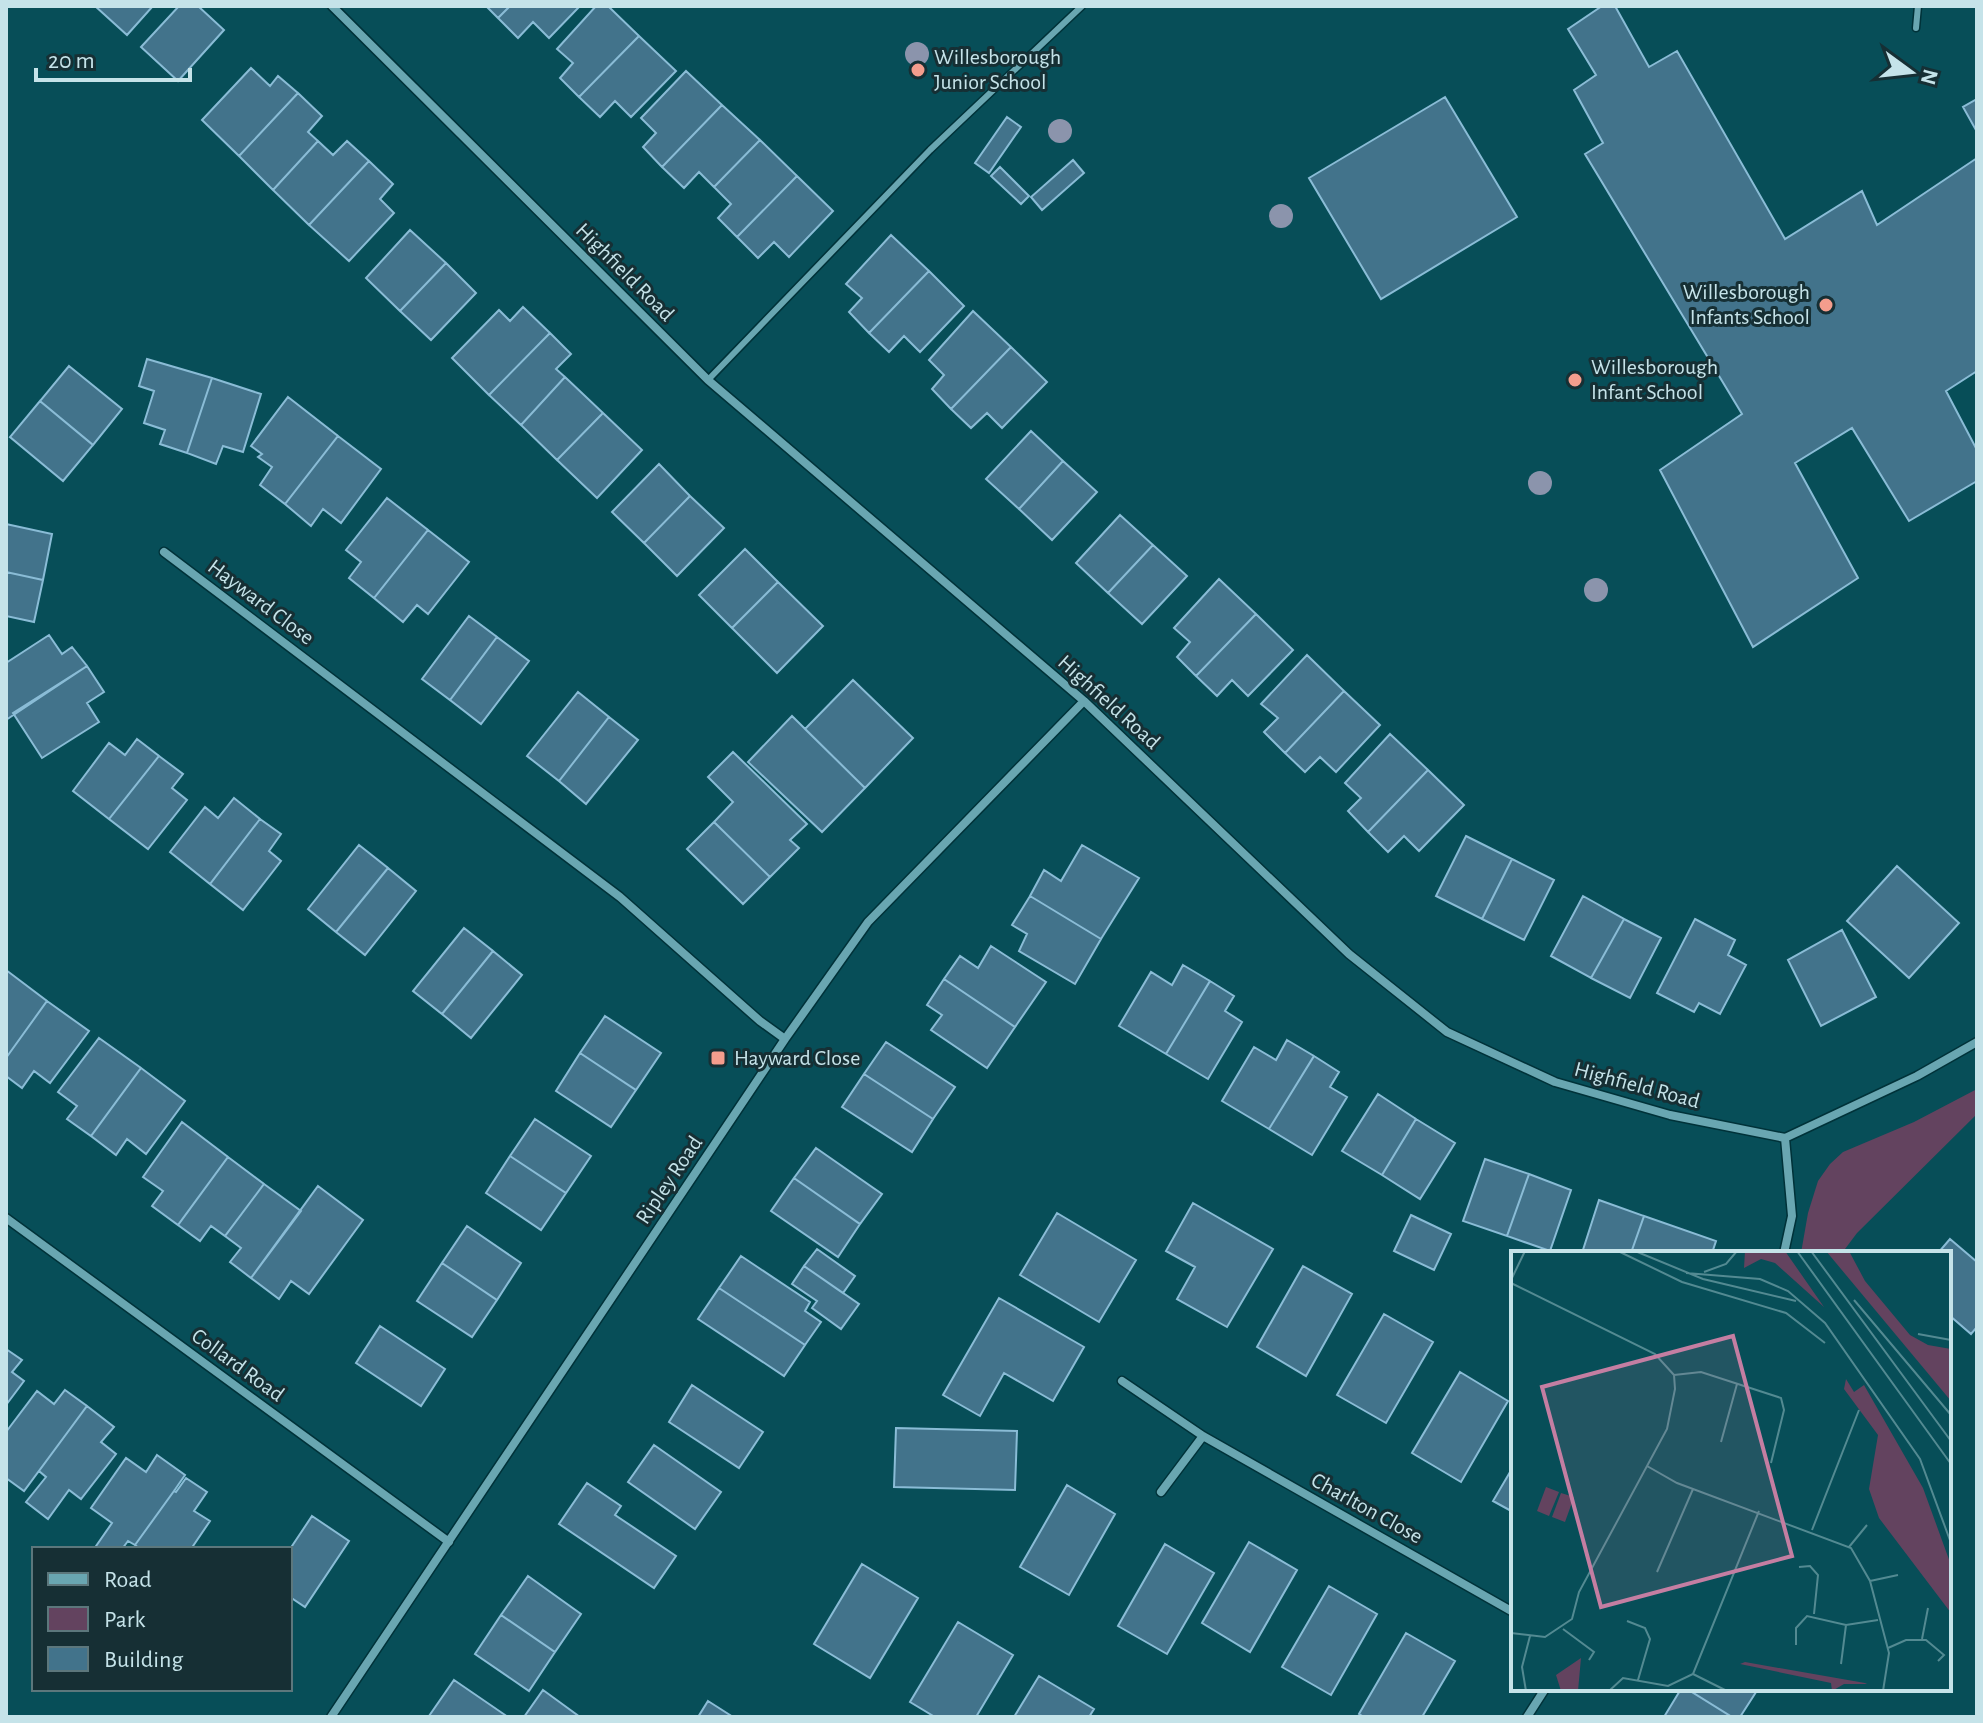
<svg xmlns="http://www.w3.org/2000/svg" width="1983" height="1723" font-family="'Alegreya Sans',sans-serif">
  <style>
    .green { fill: #63435f }
    .building { fill: #42738b; stroke: #8abcd6; stroke-width: 2 }
    .lines { fill: none; stroke-linecap: round; stroke-linejoin: round }
    .lane-casing { stroke: #003239; stroke-width: 9 }
    .street-casing { stroke: #003239; stroke-width: 11 }
    .lane { stroke: #69a6b1; stroke-width: 6 }
    .street { stroke: #69a6b1; stroke-width: 8 }
    .tree { fill: #8b94ac }
    .poi-dot { fill: #f49d8d; stroke: #162f34; stroke-width: 3 }
    .labels { text-anchor: middle; dominant-baseline: central; stroke-width: 6; stroke-linejoin: round; paint-order: stroke }
    .poi-label { font-size: 22px; fill: #c5e3e9; stroke: #162f34; text-anchor: start }
    .street-label { font-size: 22px; fill: #c5e3e9; stroke: #162f34 }
    .inset-road { fill: none; stroke: #538a92; stroke-width: 2 }
    .view { fill: #c47ea2; fill-opacity: 0.15; stroke: #c47ea2; stroke-width: 4 }
    .inset-edge { fill: none; stroke: #c5e3e9; stroke-width: 4 }
  </style>
  <rect width="100%" height="100%" fill="#074e58"/>
  <path class="green" d="M 1977,1089 L 1977,1114 L 1857,1233 L 1842,1253 L 1801,1253 L 1808,1213 L 1818,1181 L 1830,1164 L 1843,1152 L 1914,1122 Z"/>
  <path class="building" d="M 95,6 L 153,6 L 127,35 Z
    M 179,6 L 198,6 L 224,30 L 178,81 L 141,47 Z
    M 486,6 L 510,6 L 498,18 Z
    M 510,6 L 580,6 L 549,38 L 533,22 L 518,38 L 498,18 Z
    M 596,6 L 608,6 L 639,36 L 579,97 L 560,78 L 573,63 L 557,49 Z
    M 1602,6 L 1615,6 L 1649,67 L 1677,51 L 1785,239 L 1862,191 L 1877,225 L 1977,158 L 1977,371 L 1946,391 L 1977,450 L 1977,481 L 1909,521 L 1852,428 L 1795,463 L 1858,578 L 1753,647 L 1660,470 L 1742,414 L 1585,154 L 1603,143 L 1574,90 L 1596,75 L 1568,29 Z
    M 639,36 L 676,71 L 631,117 L 615,101 L 600,117 L 579,97 Z
    M 251,68 L 270,86 L 278,76 L 298,93 L 239,156 L 202,120 Z
    M 686,71 L 722,105 L 662,167 L 643,147 L 656,133 L 641,118 Z
    M 298,93 L 322,116 L 308,132 L 318,141 L 273,190 L 239,156 Z
    M 1445,97 L 1517,217 L 1381,299 L 1309,178 Z
    M 1977,99 L 1977,132 L 1963,107 Z
    M 722,105 L 760,140 L 714,187 L 699,172 L 684,188 L 662,167 Z
    M 1007,117 L 1021,127 L 989,173 L 975,163 Z
    M 760,140 L 797,176 L 737,237 L 718,218 L 731,204 L 714,187 Z
    M 318,141 L 333,155 L 347,141 L 369,161 L 309,225 L 273,190 Z
    M 1073,160 L 1084,173 L 1042,210 L 1031,197 Z
    M 369,161 L 393,184 L 380,199 L 394,213 L 349,261 L 309,225 Z
    M 1000,167 L 1029,196 L 1021,204 L 991,176 Z
    M 797,176 L 833,211 L 789,257 L 774,242 L 758,258 L 737,237 Z
    M 410,230 L 446,263 L 400,311 L 366,278 Z
    M 891,235 L 929,271 L 869,333 L 849,312 L 862,298 L 846,284 Z
    M 446,263 L 476,293 L 431,340 L 400,311 Z
    M 929,271 L 964,306 L 920,352 L 904,336 L 889,352 L 869,333 Z
    M 523,307 L 550,333 L 489,395 L 452,358 L 499,310 L 510,321 Z
    M 973,311 L 1011,347 L 951,409 L 932,389 L 944,375 L 929,360 Z
    M 550,333 L 571,354 L 556,369 L 565,377 L 521,425 L 489,395 Z
    M 1011,347 L 1047,382 L 1002,428 L 987,413 L 971,428 L 951,409 Z
    M 147,359 L 212,378 L 187,453 L 160,444 L 165,430 L 144,423 L 154,391 L 139,386 Z
    M 69,366 L 122,409 L 93,445 L 40,401 Z
    M 565,377 L 603,413 L 557,460 L 521,425 Z
    M 212,378 L 261,394 L 243,452 L 223,446 L 216,464 L 187,453 Z
    M 288,397 L 338,436 L 285,504 L 260,485 L 272,467 L 258,457 L 262,454 L 251,446 Z
    M 40,401 L 93,445 L 63,481 L 10,437 Z
    M 603,413 L 642,450 L 597,498 L 557,460 Z
    M 1031,431 L 1063,461 L 1019,509 L 986,479 Z
    M 338,436 L 381,469 L 341,523 L 323,509 L 311,526 L 285,504 Z
    M 1063,461 L 1097,492 L 1052,540 L 1019,509 Z
    M 659,464 L 690,496 L 644,543 L 612,512 Z
    M 690,496 L 724,528 L 677,576 L 644,543 Z
    M 387,498 L 428,530 L 374,598 L 349,578 L 361,562 L 346,550 Z
    M 1120,515 L 1153,545 L 1108,593 L 1076,563 Z
    M 6,524 L 52,534 L 43,580 L 6,572 Z
    M 428,530 L 469,562 L 428,614 L 417,605 L 403,622 L 374,598 Z
    M 1153,545 L 1187,576 L 1142,624 L 1108,593 Z
    M 745,549 L 778,582 L 732,628 L 699,595 Z
    M 6,572 L 43,580 L 34,622 L 6,616 Z
    M 1219,579 L 1256,614 L 1196,676 L 1177,657 L 1190,642 L 1174,628 Z
    M 778,582 L 823,626 L 777,673 L 732,628 Z
    M 1256,614 L 1293,650 L 1248,696 L 1232,680 L 1217,696 L 1196,676 Z
    M 469,616 L 497,637 L 450,700 L 422,679 Z
    M 49,635 L 62,654 L 72,647 L 87,666 L 6,720 L 6,663 Z
    M 497,637 L 529,661 L 481,724 L 450,700 Z
    M 1307,655 L 1344,691 L 1285,753 L 1264,732 L 1278,718 L 1261,704 Z
    M 87,666 L 104,692 L 87,703 L 99,722 L 42,758 L 13,713 Z
    M 853,680 L 913,738 L 865,788 L 805,729 Z
    M 1344,691 L 1380,725 L 1336,772 L 1320,757 L 1305,772 L 1285,753 Z
    M 578,692 L 609,717 L 559,781 L 527,756 Z
    M 792,716 L 865,788 L 822,832 L 748,762 Z
    M 609,717 L 638,740 L 586,804 L 559,781 Z
    M 1390,734 L 1428,770 L 1368,832 L 1348,811 L 1361,798 L 1345,783 Z
    M 137,739 L 159,756 L 109,819 L 73,791 L 109,743 L 125,755 Z
    M 733,752 L 807,824 L 790,840 L 799,848 L 770,877 L 714,822 L 733,802 L 708,777 Z
    M 159,756 L 183,774 L 172,788 L 187,800 L 148,849 L 109,819 Z
    M 1428,770 L 1464,805 L 1419,851 L 1404,836 L 1388,852 L 1368,832 Z
    M 234,798 L 260,819 L 210,884 L 170,852 L 205,807 L 218,818 Z
    M 260,819 L 281,834 L 269,851 L 281,861 L 243,910 L 210,884 Z
    M 714,822 L 770,877 L 743,904 L 687,849 Z
    M 1466,836 L 1512,859 L 1482,919 L 1436,896 Z
    M 359,845 L 388,868 L 336,932 L 308,909 Z
    M 1082,845 L 1139,878 L 1101,939 L 1030,896 L 1044,870 L 1061,881 Z
    M 1512,859 L 1554,880 L 1524,940 L 1482,919 Z
    M 1897,866 L 1959,923 L 1909,978 L 1847,921 Z
    M 388,868 L 416,891 L 365,955 L 336,932 Z
    M 1030,896 L 1101,939 L 1075,984 L 1019,951 L 1027,934 L 1012,925 Z
    M 1583,896 L 1624,919 L 1591,978 L 1551,956 Z
    M 1624,919 L 1661,938 L 1630,998 L 1591,978 Z
    M 1695,919 L 1735,940 L 1728,955 L 1746,965 L 1720,1014 L 1699,1003 L 1694,1012 L 1657,993 Z
    M 464,928 L 493,951 L 442,1014 L 413,991 Z
    M 1842,930 L 1876,997 L 1821,1026 L 1788,960 Z
    M 991,946 L 1046,982 L 1015,1027 L 944,979 L 960,956 L 978,968 Z
    M 493,951 L 522,975 L 471,1038 L 442,1014 Z
    M 1183,965 L 1210,981 L 1166,1054 L 1119,1026 L 1151,972 L 1172,985 Z
    M 6,970 L 47,1001 L 6,1058 Z
    M 944,979 L 1015,1027 L 987,1068 L 931,1030 L 942,1015 L 927,1005 Z
    M 1210,981 L 1234,996 L 1225,1011 L 1242,1022 L 1208,1079 L 1166,1054 Z
    M 47,1001 L 89,1031 L 50,1083 L 34,1071 L 22,1088 L 6,1076 L 6,1058 Z
    M 605,1016 L 661,1053 L 636,1090 L 580,1053 Z
    M 99,1038 L 141,1068 L 91,1136 L 67,1119 L 77,1106 L 58,1092 Z
    M 1287,1040 L 1314,1056 L 1269,1129 L 1222,1101 L 1254,1047 L 1276,1060 Z
    M 886,1042 L 955,1087 L 933,1119 L 864,1074 Z
    M 580,1053 L 636,1090 L 611,1127 L 556,1091 Z
    M 1314,1056 L 1339,1072 L 1330,1087 L 1347,1097 L 1312,1155 L 1269,1129 Z
    M 141,1068 L 185,1101 L 146,1154 L 127,1139 L 116,1155 L 91,1136 Z
    M 864,1074 L 933,1119 L 912,1152 L 842,1107 Z
    M 1378,1094 L 1416,1119 L 1382,1175 L 1342,1151 Z
    M 535,1119 L 591,1156 L 566,1193 L 510,1156 Z
    M 1416,1119 L 1455,1143 L 1420,1199 L 1382,1175 Z
    M 182,1122 L 228,1157 L 178,1225 L 152,1206 L 163,1191 L 143,1177 Z
    M 816,1148 L 882,1194 L 860,1224 L 794,1178 Z
    M 510,1156 L 566,1193 L 541,1230 L 486,1193 Z
    M 228,1157 L 264,1184 L 225,1236 L 211,1226 L 200,1241 L 178,1225 Z
    M 1485,1159 L 1529,1174 L 1507,1236 L 1463,1221 Z
    M 1529,1174 L 1571,1190 L 1550,1251 L 1507,1236 Z
    M 794,1178 L 860,1224 L 838,1257 L 771,1211 Z
    M 264,1184 L 301,1211 L 251,1278 L 230,1262 L 241,1248 L 225,1236 Z
    M 318,1186 L 363,1220 L 309,1294 L 291,1281 L 279,1299 L 251,1278 Z
    M 1599,1200 L 1644,1216 L 1631,1253 L 1582,1253 Z
    M 1193,1203 L 1273,1249 L 1227,1327 L 1177,1299 L 1195,1267 L 1166,1251 Z
    M 1057,1213 L 1136,1260 L 1099,1322 L 1020,1275 Z
    M 1411,1215 L 1451,1234 L 1434,1270 L 1394,1251 Z
    M 1644,1216 L 1716,1241 L 1712,1253 L 1631,1253 Z
    M 467,1226 L 521,1263 L 497,1300 L 442,1263 Z
    M 1950,1239 L 1977,1262 L 1977,1327 L 1971,1334 L 1949,1315 L 1949,1253 L 1938,1253 Z
    M 817,1249 L 855,1276 L 843,1293 L 804,1266 Z
    M 741,1256 L 810,1302 L 805,1311 L 821,1322 L 805,1345 L 719,1288 Z
    M 442,1263 L 497,1300 L 472,1337 L 417,1301 Z
    M 804,1266 L 859,1304 L 841,1329 L 812,1308 L 817,1301 L 792,1284 Z
    M 1303,1266 L 1352,1294 L 1306,1376 L 1257,1347 Z
    M 719,1288 L 805,1345 L 784,1376 L 698,1319 Z
    M 999,1298 L 1084,1347 L 1053,1401 L 1004,1373 L 980,1416 L 943,1395 Z
    M 1384,1314 L 1433,1342 L 1386,1423 L 1337,1395 Z
    M 380,1326 L 445,1369 L 421,1406 L 356,1363 Z
    M 6,1349 L 22,1360 L 12,1372 L 24,1381 L 6,1405 Z
    M 1460,1372 L 1508,1401 L 1461,1482 L 1412,1453 Z
    M 692,1385 L 763,1432 L 739,1468 L 669,1422 Z
    M 65,1390 L 87,1406 L 24,1491 L 6,1478 L 6,1432 L 37,1391 L 54,1404 Z
    M 87,1406 L 114,1427 L 101,1442 L 116,1454 L 81,1499 L 69,1490 L 48,1519 L 26,1502 L 46,1477 L 39,1471 Z
    M 896,1428 L 1017,1431 L 1015,1490 L 894,1487 Z
    M 654,1445 L 721,1492 L 695,1529 L 628,1482 Z
    M 157,1455 L 185,1475 L 174,1491 L 135,1545 L 128,1541 L 122,1549 L 94,1549 L 112,1523 L 91,1508 L 126,1458 L 146,1472 Z
    M 1513,1467 L 1513,1512 L 1493,1501 Z
    M 186,1478 L 207,1492 L 194,1511 L 210,1521 L 191,1549 L 140,1549 L 135,1545 L 174,1491 L 176,1492 Z
    M 587,1483 L 621,1506 L 615,1515 L 676,1556 L 654,1588 L 559,1524 Z
    M 1067,1485 L 1115,1514 L 1069,1595 L 1020,1567 Z
    M 312,1516 L 349,1541 L 305,1607 L 290,1597 L 290,1549 Z
    M 1249,1542 L 1297,1570 L 1250,1652 L 1202,1623 Z
    M 1165,1544 L 1214,1573 L 1167,1654 L 1118,1626 Z
    M 862,1564 L 918,1598 L 870,1678 L 814,1644 Z
    M 528,1576 L 581,1614 L 555,1652 L 501,1615 Z
    M 1329,1586 L 1377,1614 L 1331,1695 L 1282,1667 Z
    M 501,1615 L 555,1652 L 529,1691 L 475,1654 Z
    M 958,1622 L 1013,1655 L 976,1717 L 935,1717 L 910,1702 Z
    M 1406,1633 L 1455,1661 L 1422,1717 L 1364,1717 L 1359,1714 Z
    M 1039,1676 L 1094,1709 L 1089,1717 L 1014,1717 Z
    M 454,1680 L 508,1717 L 429,1716 Z
    M 1681,1689 L 1687,1689 L 1732,1717 L 1664,1717 Z
    M 1687,1689 L 1758,1689 L 1740,1717 L 1732,1717 Z
    M 543,1690 L 580,1717 L 524,1717 Z
    M 708,1701 L 733,1717 L 698,1717 Z"/>
  <g class="lines">
    <defs>
      <path id="lane" d="M 1916,28 L 1918,6
        M 708,380 L 930,150 L 1082,6"/>
      <path id="street" d="M 332,6 L 708,380 L 1084,701 L 1349,954 L 1447,1032 L 1555,1082 L 1670,1115 L 1785,1138 L 1917,1076 L 1977,1042
        M 164,552 L 620,897 L 760,1021 L 785,1039
        M 6,1218 L 449,1542
        M 1784,1253 L 1792,1216 L 1785,1138
        M 1122,1381 L 1203,1436 L 1513,1612
        M 1161,1492 L 1203,1436
        M 331,1717 L 785,1039 L 868,922 L 1084,701
        M 1527,1717 L 1545,1689"/>
    </defs>
    <use href="#lane" class="lane-casing"/>
    <use href="#street" class="street-casing"/>
    <use href="#lane" class="lane"/>
    <use href="#street" class="street"/>
  </g>
  <g class="tree">
    <circle cx="917" cy="54" r="12"/>
    <circle cx="1060" cy="131" r="12"/>
    <circle cx="1281" cy="216" r="12"/>
    <circle cx="1540" cy="483" r="12"/>
    <circle cx="1596" cy="590" r="12"/>
  </g>
  <g class="poi-dot">
    <circle cx="918" cy="70" r="8"/>
    <circle cx="1826" cy="305" r="8"/>
    <circle cx="1575" cy="380" r="8"/>
    <rect x="710" y="1050" width="16" height="16" rx="4"/>
  </g>
  <g class="labels">
    <g class="poi-label">
      <text x="934" y="57">Willesborough<tspan x="934" dy="25">Junior School</tspan></text>
      <text x="1810" y="292" text-anchor="end">Willesborough<tspan x="1810" dy="25">Infants School</tspan></text>
      <text x="1591" y="367">Willesborough<tspan x="1591" dy="25">Infant School</tspan></text>
      <text x="734" y="1058">Hayward Close</text>
    </g>
    <g class="street-label">
      <text transform="translate(625 272) rotate(45)">Highfield Road</text>
      <text transform="translate(261 602) rotate(37)">Hayward Close</text>
      <text transform="translate(1109 702) rotate(42)">Highfield Road</text>
      <text transform="translate(1637 1085) rotate(15)">Highfield Road</text>
      <text transform="translate(669 1180) rotate(-56)">Ripley Road</text>
      <text transform="translate(238 1365) rotate(36)">Collard Road</text>
      <text transform="translate(1367 1508) rotate(29)">Charlton Close</text>
    </g>
  </g>
  <g transform="translate(1511 1251)">
    <rect width="440" height="440" fill="#074e58"/>
    <path d="M 234,0 L 274,0 L 313,56 L 264,12 L 250,8 L 233,17 ZM 315,0 L 338,0 L 354,30 L 399,84 L 417,94 L 440,98 L 440,150 ZM 335,128 L 343,141 L 353,134 L 412,237 L 440,314 L 440,362 L 368,267 L 358,238 L 367,184 L 333,138 ZM 35,236 L 48,241 L 38,265 L 26,260 ZM 50,242 L 63,246 L 54,271 L 41,266 ZM 70,407 L 67,440 L 50,440 L 45,424 ZM 234,411 L 354,432 L 356,433 L 333,433 L 321,440 L 320,432 L 229,413 Z" fill="#63435f"/>
    <path class="inset-road" d="M 107,0 L 171,31 L 275,62 L 314,92M 124,0 L 192,28 L 285,50M 286,0 L 440,213M 300,0 L 440,190M 193,21 L 215,13 L 226,0M 175,22 L 249,28 L 277,40 L 314,72 L 409,208 L 440,292M 0,29 L 14,0M 0,32 L 144,103 L 163,124 L 164,138 L 156,178 L 68,341 L 61,368 L 34,386 L 0,382M 343,49 L 440,164M 407,83 L 440,89M 163,124 L 190,121 L 270,147 L 273,159 L 260,212M 210,191 L 226,133M 136,215 L 166,232 L 340,297 L 359,330 L 378,402 L 372,440M 301,279 L 348,159M 338,296 L 356,274M 288,316 L 299,315 L 307,324 L 303,363M 146,321 L 182,238M 359,330 L 387,324M 116,370 L 134,377 L 139,388 L 127,429M 52,378 L 83,401 L 78,409M 411,388 L 417,357M 285,394 L 285,377 L 296,365 L 335,374 L 367,369M 377,397 L 395,389 L 415,389 L 433,404 L 427,410M 330,413 L 335,374M 182,423 L 216,440M 15,440 L 11,416 L 19,385M 98,440 L 112,427 L 157,435 L 182,423 L 248,260"/>
    <path class="view" d="M 222,85 L 281,305 L 90,356 L 31,136 Z"/>
    <rect width="440" height="440" class="inset-edge"/>
  </g>
  <rect width="1983" height="1723" fill="none" stroke="#c5e3e9" stroke-width="16"/>
  <rect x="32" y="1547" width="260" height="144" fill="#162f34" stroke="#5c777c" stroke-width="2"/>
  <rect x="48" y="1573" width="40" height="12" fill="#69a6b1" stroke="#5c777c" stroke-width="2"/>
  <text x="104" y="1587" font-size="24" fill="#c5e3e9">Road</text>
  <rect x="48" y="1607" width="40" height="24" fill="#63435f" stroke="#5c777c" stroke-width="2"/>
  <text x="104" y="1627" font-size="24" fill="#c5e3e9">Park</text>
  <rect x="48" y="1647" width="40" height="24" fill="#42738b" stroke="#5c777c" stroke-width="2"/>
  <text x="104" y="1667" font-size="24" fill="#c5e3e9">Building</text>
  <g transform="translate(1911 72) rotate(105)" stroke="#162f34" stroke-width="6" paint-order="stroke">
  <path d="M0-6L14 30L0 20L-14 30Z" fill="#c5e3e9"/>
  <text y="-12" font-size="22" font-weight="bold" text-anchor="middle" fill="#c5e3e9">N</text>
  </g>
  <path d="M36 68v12h154v-12" fill="none" stroke="#c5e3e9" stroke-width="4"/>
  <text x="48" y="68" font-size="24" fill="#c5e3e9" stroke="#162f34" stroke-width="6" paint-order="stroke">20 m</text>
</svg>
